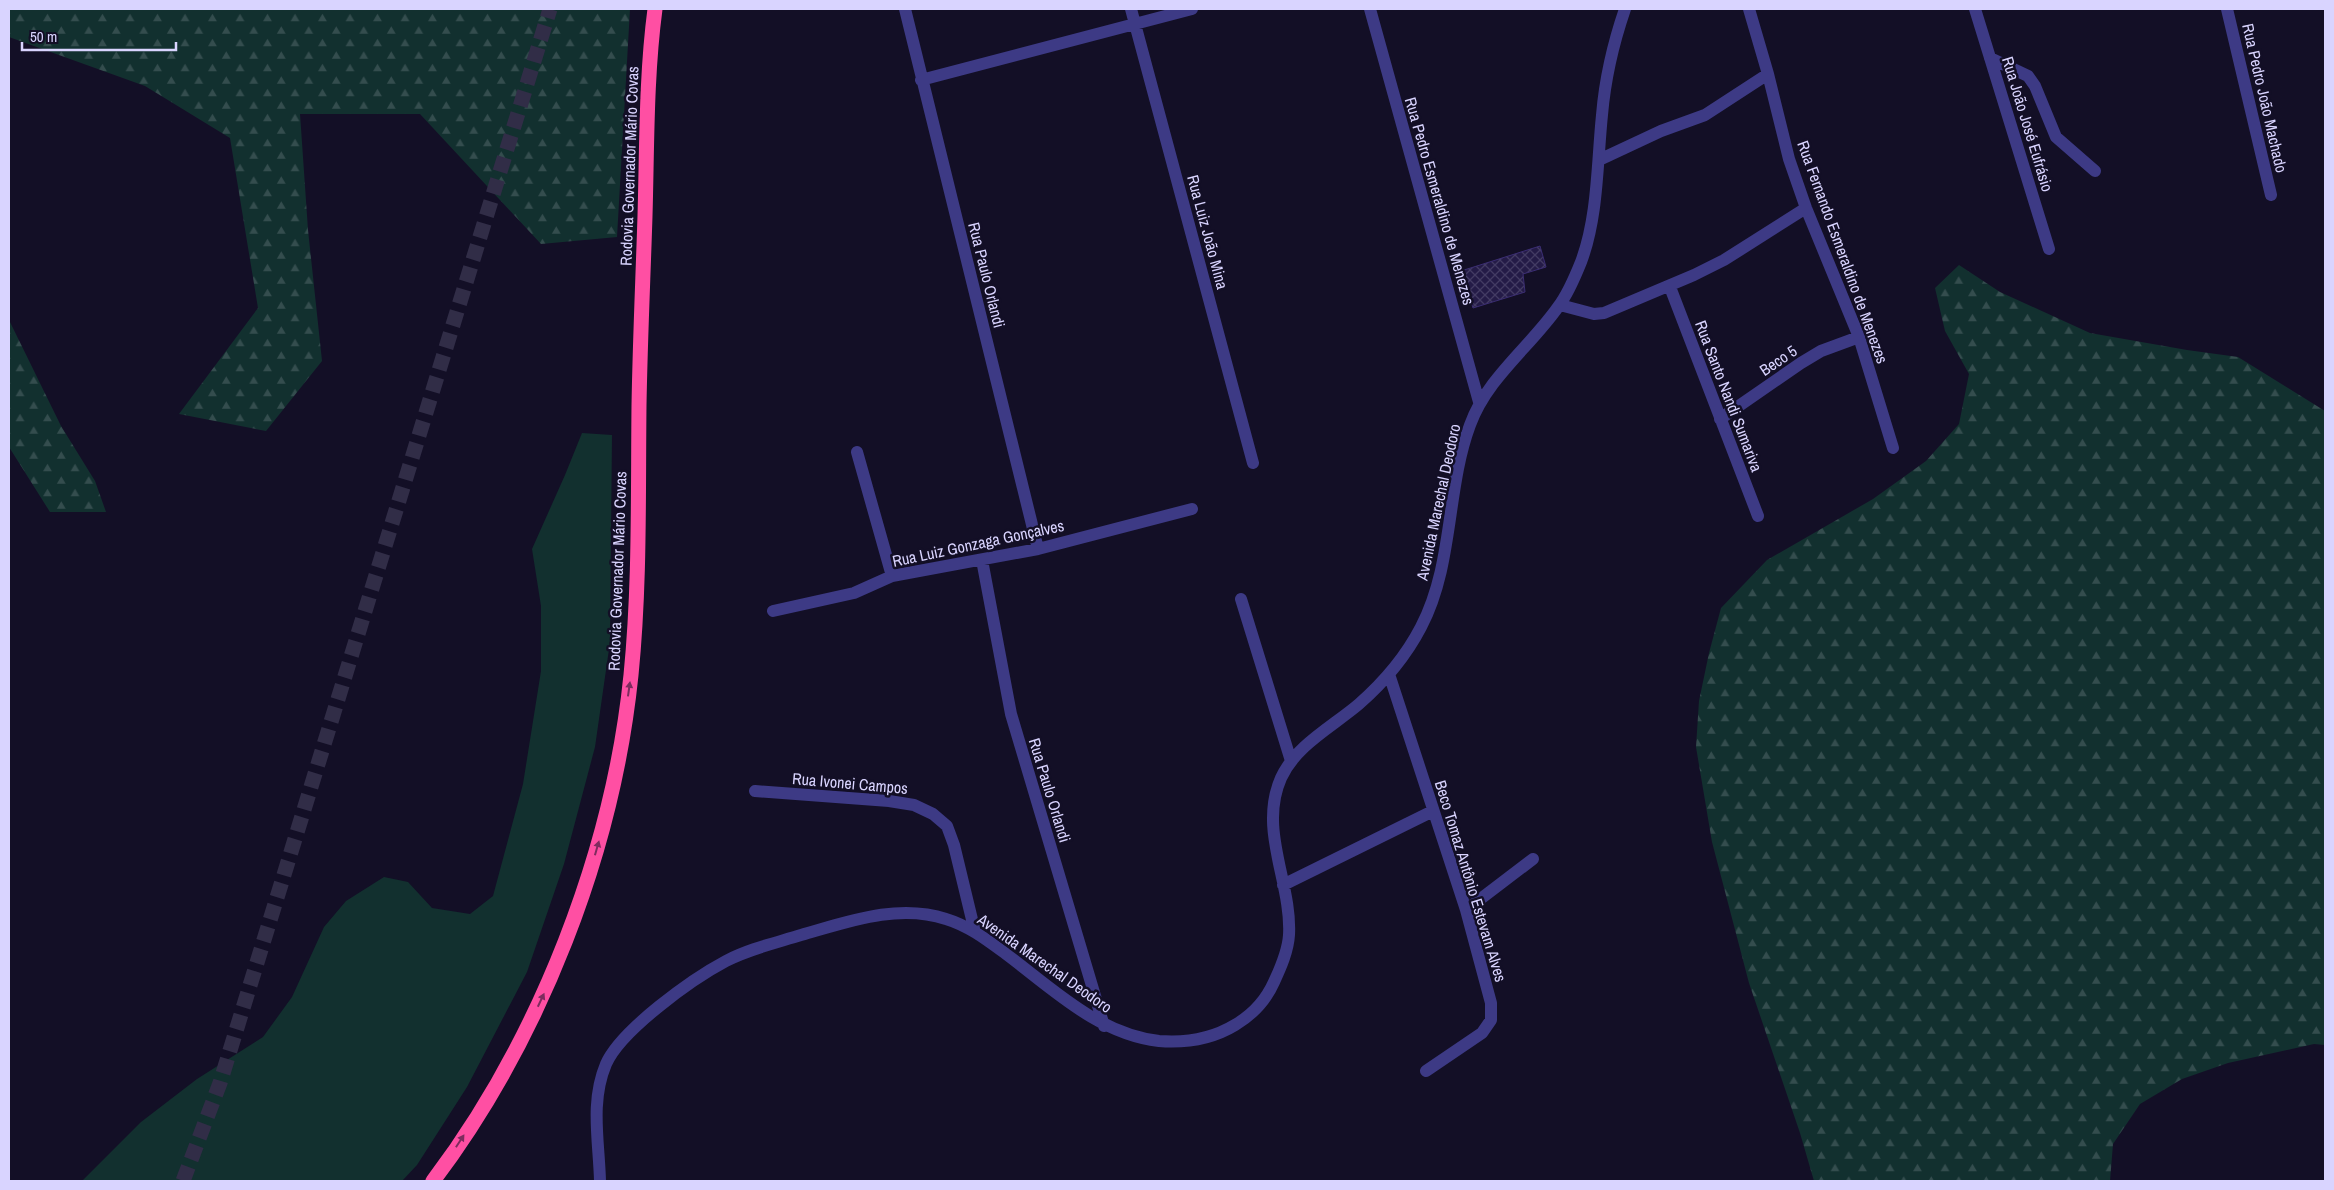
<svg xmlns="http://www.w3.org/2000/svg" width="2334" height="1190" font-family="'Archivo Narrow',sans-serif">
  <style>
    .green { fill: #12302f }
    .forest { fill: url(#forest-firs) }
    .building { fill: url(#building-cross-hatch); stroke: #3b2d73 }
    .lines { fill: none; stroke-linecap: round; stroke-linejoin: round }
    .highway-tunnel { stroke: #312d47; stroke-width: 15; stroke-dasharray: 15 8; stroke-linecap: butt }
    .minor { stroke: #3d3a85; stroke-width: 12 }
    .highway { stroke: #ff4fa3; stroke-width: 15 }
    .oneway { fill: #7d2c5e }
    .labels { text-anchor: middle; dominant-baseline: central; stroke-width: 5; stroke-linejoin: round; paint-order: stroke }
    .street-label { font-size: 16px; fill: #d9d4ff; stroke: #130f26 }
  </style>
  <defs>
    <pattern id="forest-firs" width="22" height="20" patternUnits="userSpaceOnUse" patternTransform="scale(1.25)"><rect width="22" height="20" fill="#12302f"/><path d="M5 1l3.5 6h-7zM16 11l3.5 6h-7z" fill="#344d4e"/></pattern>
    <pattern id="building-cross-hatch" width="8" height="8" patternUnits="userSpaceOnUse" patternTransform="scale(1.25)"><rect width="8" height="8" fill="#241b47"/><path d="M0 0l8 8M0 8l8-8" fill="none" stroke="#433b63"/></pattern>
  </defs>
  <rect width="100%" height="100%" fill="#130f26"/>
  <path class="green" d="M 582,433 L 612,435 L 610,642 L 595,747 L 564,864 L 527,972 L 467,1087 L 417,1165 L 402,1181 L 82,1181 L 141,1122 L 197,1079 L 263,1037 L 292,997 L 324,927 L 346,901 L 384,877 L 408,882 L 432,908 L 470,914 L 493,896 L 523,784 L 541,671 L 541,606 L 532,549 L 565,475 Z"/>
  <path class="forest" d="M 9,9 L 630,9 L 617,237 L 541,244 L 420,114 L 300,114 L 308,230 L 322,361 L 266,431 L 179,414 L 258,308 L 230,138 L 145,86 L 9,37 Z
    M 1959,265 L 2000,292 L 2090,333 L 2187,350 L 2238,357 L 2325,411 L 2325,1045 L 2314,1044 L 2228,1063 L 2182,1079 L 2140,1104 L 2113,1144 L 2110,1181 L 1814,1181 L 1800,1133 L 1749,983 L 1712,842 L 1696,747 L 1699,701 L 1709,653 L 1721,608 L 1767,560 L 1873,499 L 1926,461 L 1959,424 L 1969,374 L 1945,331 L 1935,288 Z
    M 9,320 L 61,426 L 95,481 L 106,512 L 50,512 L 9,447 Z"/>
  <path class="building" d="M 1540,246 L 1546,267 L 1523,274 L 1525,292 L 1473,308 L 1461,271 Z"/>
  <g class="lines">
    <path class="highway-tunnel" d="M 183,1181 L 220,1083 L 550,9"/>
    <path class="minor" d="M 905,9 L 1038,549
      M 1131,9 L 1253,463
      M 1370,9 L 1479,402
      M 1749,9 L 1768,74 L 1789,159 L 1806,208 L 1859,337 L 1893,448
      M 1975,9 L 2049,249
      M 2227,9 L 2271,195
      M 1990,58 L 2028,76 L 2035,86 L 2056,137 L 2095,171
      M 921,80 L 1192,9
      M 1599,160 L 1661,131 L 1705,115 L 1768,74
      M 1670,287 L 1758,516
      M 1560,305 L 1594,314 L 1604,313 L 1694,275 L 1724,260 L 1806,208
      M 1720,419 L 1801,363 L 1821,351 L 1859,337
      M 857,452 L 892,576
      M 982,560 L 1011,714 L 1104,1026
      M 1241,599 L 1291,761
      M 773,611 L 854,593 L 892,576 L 1038,549 L 1192,509
      M 1389,674 L 1466,910 L 1491,1003 L 1491,1020 L 1482,1033 L 1426,1071
      M 755,791 L 889,801 L 914,805 L 933,814 L 947,826 L 954,845 L 975,932
      M 1283,885 L 1433,811
      M 1466,910 L 1533,859
      M 600,1181 C 599,1141 590,1102 606,1064 C 621,1030 692,979 726,961 C 749,949 775,943 801,935 C 847,922 898,903 946,919 C 969,926 987,940 1006,954 C 1053,989 1098,1034 1159,1041 C 1185,1043 1212,1039 1235,1025 C 1252,1015 1266,1000 1274,982 C 1281,967 1288,951 1289,935 C 1292,883 1258,830 1281,778 C 1296,745 1332,727 1359,704 C 1384,682 1406,656 1421,627 C 1454,564 1446,489 1470,425 C 1487,378 1530,347 1558,307 C 1568,294 1575,277 1581,262 C 1598,217 1597,164 1602,115 C 1605,79 1613,44 1625,9"/>
    <path class="highway" d="M 433,1181 C 540,1039 613,852 631,675 C 640,585 638,496 639,406 C 640,343 643,279 645,216 C 647,147 646,77 655,9"/>
  </g>
  <defs><path id="oneway-solid" d="M-6-.8H1V-3.2L6.5 0L1 3.2V.8H-6Z" transform="scale(1.25)"/></defs>
  <g class="oneway">
    <use href="#oneway-solid" transform="translate(629 689) rotate(-82)"/>
    <use href="#oneway-solid" transform="translate(597 848) rotate(-74)"/>
    <use href="#oneway-solid" transform="translate(541 1000) rotate(-65)"/>
    <use href="#oneway-solid" transform="translate(460 1141) rotate(-57)"/>
  </g>
  <g class="labels">
    <g class="street-label">
      <text transform="translate(2265 98) rotate(77)">Rua Pedro João Machado</text>
      <text transform="translate(2028 124) rotate(73)">Rua João José Eufrásio</text>
      <text transform="translate(629 166) rotate(-88)">Rodovia Governador Mário Covas</text>
      <text transform="translate(1440 201) rotate(74)">Rua Pedro Esmeraldino de Menezes</text>
      <text transform="translate(1208 232) rotate(75)">Rua Luiz João Mina</text>
      <text transform="translate(1843 252) rotate(70)">Rua Fernando Esmeraldino de Menezes</text>
      <text transform="translate(987 275) rotate(76)">Rua Paulo Orlandi</text>
      <text transform="translate(1778 360) rotate(-34)">Beco 5</text>
      <text transform="translate(1729 396) rotate(69)">Rua Santo Nandi Sumariva</text>
      <text transform="translate(1438 502) rotate(-78)">Avenida Marechal Deodoro</text>
      <text transform="translate(978 543) rotate(-12)">Rua Luiz Gonzaga Gonçalves</text>
      <text transform="translate(617 571) rotate(-88)">Rodovia Governador Mário Covas</text>
      <text transform="translate(850 783) rotate(5)">Rua Ivonei Campos</text>
      <text transform="translate(1050 790) rotate(73)">Rua Paulo Orlandi</text>
      <text transform="translate(1471 881) rotate(73)">Beco Tomaz Antônio Estevam Alves</text>
      <text transform="translate(1045 963) rotate(35)">Avenida Marechal Deodoro</text>
    </g>
  </g>
  <rect width="2334" height="1190" fill="none" stroke="#d9d4ff" stroke-width="20"/>
  <path d="M22 42v8h154v-8" fill="none" stroke="#d9d4ff" stroke-width="2.5"/>
  <text x="30" y="42" font-size="15" fill="#d9d4ff" stroke="#130f26" stroke-width="4" paint-order="stroke">50 m</text>
</svg>
